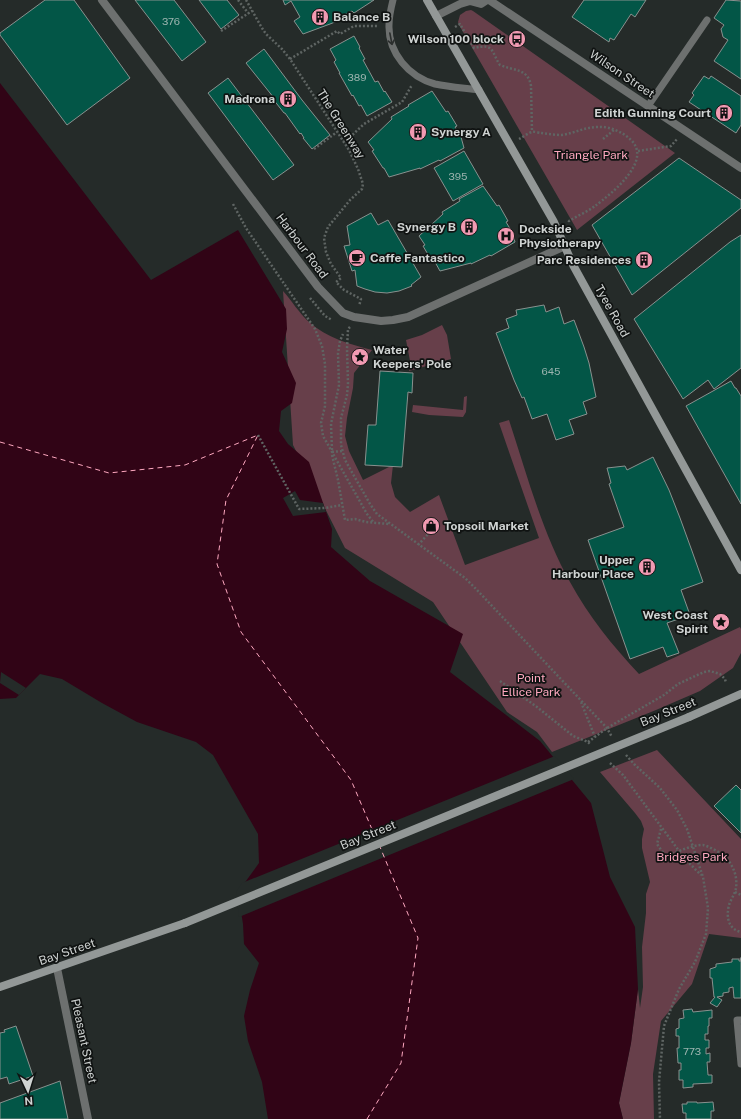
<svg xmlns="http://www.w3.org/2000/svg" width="741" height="1119" font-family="'Public Sans',sans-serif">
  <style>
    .green { fill: #673f4a }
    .water { fill: #310416 }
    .pier { fill: #252b29 }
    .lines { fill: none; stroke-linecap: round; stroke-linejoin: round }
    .ferry { stroke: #fea8c0; stroke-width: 1; stroke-dasharray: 5 4; stroke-linecap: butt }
    .building { fill: #035647; stroke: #89918f }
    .path { stroke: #5f6563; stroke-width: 2.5; stroke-dasharray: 2 2; stroke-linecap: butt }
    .lane { stroke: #6d706f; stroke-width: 7 }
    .street { stroke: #6d706f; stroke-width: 8 }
    .secondary { stroke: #939897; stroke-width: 8 }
    .secondary-bridge { stroke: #939897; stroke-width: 8 }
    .oneway { stroke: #2c2f2e }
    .labels { text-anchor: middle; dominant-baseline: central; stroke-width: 3.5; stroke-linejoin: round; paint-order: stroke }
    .number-label { font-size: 10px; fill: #9cb4af }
    .poi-label { font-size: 12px; font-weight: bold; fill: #cfd3d2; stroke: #101312; text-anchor: end }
    .street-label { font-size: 12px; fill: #cfd3d2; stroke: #101312 }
    .park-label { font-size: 12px; fill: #fea8bf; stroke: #101312 }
  </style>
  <rect width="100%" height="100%" fill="#252b29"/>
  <path class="green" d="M 471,10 L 473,11 L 675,153 L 577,230 L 459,25 L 458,22 L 460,15 L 466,11 Z
    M 283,291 C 292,301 299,313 309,322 C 327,338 349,344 372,350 L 354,373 L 353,388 L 347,418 L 345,436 L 349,451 L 363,480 L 393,465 L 391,483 L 395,497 L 410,512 L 439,495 L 465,565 L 539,538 L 499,423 L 509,420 C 527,475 542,532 570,582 C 589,617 612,645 639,674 L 740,627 L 741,629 L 741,653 L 733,668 L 700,691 L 656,710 L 552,752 L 537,732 L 507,712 L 433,602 L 345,548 L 293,445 Z
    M 442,325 L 447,335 L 451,359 L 409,371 L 410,361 L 406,340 L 422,335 Z
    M 467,396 L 466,412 L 463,417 L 429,415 L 412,412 L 413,405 L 463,410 L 464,397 Z
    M 657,750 L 741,839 L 741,938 L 709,934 L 692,984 L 661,1021 L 653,1074 L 654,1119 L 623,1119 L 619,1103 L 631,1043 L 638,989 L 640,1008 L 643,987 L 642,947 L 646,913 L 646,894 L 650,882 L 642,848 L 642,839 L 644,829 L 641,821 L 635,813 L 600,772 Z"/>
  <path class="water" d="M 0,83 L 151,280 L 238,230 L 286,309 L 287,329 L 282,352 L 296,383 L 292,403 L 281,411 L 279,431 L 288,444 L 309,462 L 332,529 L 331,547 L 370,581 L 463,634 L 450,672 L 540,741 L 591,803 L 610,877 L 635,927 L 638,989 L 631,1043 L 619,1103 L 623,1119 L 268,1119 L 262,1082 L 248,1041 L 244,1016 L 250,990 L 259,963 L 244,944 L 243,924 L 238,892 L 259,863 L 258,834 L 213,755 L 196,742 L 137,722 L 102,703 L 62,679 L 40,674 L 16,698 L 0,699 Z"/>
  <path class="pier" d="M 295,491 L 300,500 L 323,503 L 326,512 L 293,516 L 283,498 Z
    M 1,672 L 26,688 L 19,695 L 0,683 Z
    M 555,756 L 574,779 L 239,917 L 236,892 L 242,883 Z"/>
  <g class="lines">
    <path class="ferry" d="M 0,442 L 109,473 L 185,465 L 258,435 L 226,500 L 217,564 L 241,632 L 351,780 L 377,841
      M 367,1119 L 401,1063 L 418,938 L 380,847"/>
  </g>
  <path class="building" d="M 45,0 L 74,0 L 130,78 L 67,125 L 0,35 L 0,33 Z
    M 135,0 L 174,0 L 206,42 L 182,61 Z
    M 199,0 L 227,0 L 239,15 L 221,29 Z
    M 283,0 L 374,0 L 354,13 L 352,11 L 338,18 L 340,20 L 330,24 L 303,34 L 294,21 L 300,17 L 291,1 L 285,5 Z
    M 584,0 L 646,0 L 635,17 L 631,14 L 614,40 L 610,38 L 609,42 L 572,17 Z
    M 726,0 L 741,1 L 741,79 L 714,61 L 728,40 L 723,37 L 721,29 L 724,25 L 714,18 Z
    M 354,36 L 360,47 L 359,48 L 365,59 L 363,60 L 375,82 L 378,81 L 384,92 L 385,91 L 392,102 L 367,116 L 361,105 L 359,106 L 353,95 L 352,96 L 339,73 L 340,73 L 334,62 L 336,60 L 330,49 Z
    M 264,49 L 302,100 L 330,135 L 312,149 L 303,138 L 304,138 L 301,133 L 300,134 L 285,113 L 284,113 L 273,99 L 274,98 L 246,63 Z
    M 704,76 L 709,79 L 711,76 L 741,96 L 741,125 L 736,133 L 689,102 L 694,95 L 692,93 Z
    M 228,78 L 294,165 L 273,180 L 208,93 Z
    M 432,91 L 446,112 L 448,111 L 457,126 L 455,127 L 461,137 L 464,148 L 440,161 L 439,160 L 420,169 L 420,168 L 389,177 L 384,168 L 383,168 L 372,151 L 374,150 L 368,142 L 392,119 L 391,117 L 409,106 L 408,105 Z
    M 464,151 L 483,184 L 453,201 L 434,168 Z
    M 679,158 L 741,200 L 741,208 L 632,295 L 592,225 Z
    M 483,186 L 497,206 L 499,205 L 508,221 L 506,222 L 512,232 L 515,242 L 491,256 L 490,255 L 471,264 L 471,263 L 440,271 L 435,262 L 433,263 L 423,246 L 425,245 L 419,236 L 443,214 L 442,212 L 460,201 L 459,199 Z
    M 371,213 L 378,225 L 388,220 L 421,277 L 411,285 L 412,286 L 399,291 L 387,293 L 375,292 L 365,289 L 357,286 L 355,270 L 352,271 L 344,246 L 350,245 L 347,226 Z
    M 741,235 L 741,368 L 714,389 L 708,380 L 683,399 L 634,319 L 730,242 Z
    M 544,305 L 546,312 L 559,307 L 564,324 L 574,320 L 584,347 L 589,363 L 596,397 L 583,402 L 587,414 L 569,420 L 574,434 L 556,440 L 547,414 L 532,419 L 524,397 L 522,398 L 514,380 L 496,333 L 509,328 L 506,319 L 517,315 L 516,310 Z
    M 380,371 L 413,373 L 412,393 L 408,392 L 402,467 L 365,465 L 368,425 L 376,425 Z
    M 731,381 L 735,388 L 736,388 L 741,396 L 741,504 L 686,406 Z
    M 653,457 L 669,490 L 680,518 L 692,551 L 703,582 L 681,590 L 690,615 L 667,623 L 679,653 L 667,657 L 663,647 L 630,659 L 588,540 L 624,527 L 609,484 L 611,483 L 607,468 L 625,466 L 627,470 Z
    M 736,785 L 741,790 L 741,833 L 714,806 Z
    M 740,958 L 741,958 L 741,998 L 734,998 L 733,987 L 729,988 L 729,992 L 723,993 L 723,996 L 717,997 L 722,1000 L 717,1007 L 710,1003 L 715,997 L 714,997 L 712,978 L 710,978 L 710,969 L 716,967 L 716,964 L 732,962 L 732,959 L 739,959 L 739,961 L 741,961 Z
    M 692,1009 L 693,1012 L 712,1010 L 712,1018 L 709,1018 L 709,1026 L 708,1026 L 708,1034 L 705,1034 L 705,1040 L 709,1040 L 709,1048 L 706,1048 L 706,1054 L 710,1053 L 710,1062 L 707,1062 L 708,1075 L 712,1075 L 712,1083 L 693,1084 L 693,1087 L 683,1088 L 683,1080 L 679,1080 L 679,1070 L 681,1070 L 681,1063 L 678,1063 L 677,1048 L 679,1048 L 679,1036 L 676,1036 L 676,1029 L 679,1028 L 679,1019 L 684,1018 L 683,1010 Z
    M 16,1026 L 33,1076 L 9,1084 L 7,1077 L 0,1079 L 0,1033 L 5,1032 L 4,1030 Z
    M 60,1081 L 68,1119 L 0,1119 L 0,1103 Z
    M 687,1102 L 697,1102 L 697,1103 L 713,1102 L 714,1111 L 711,1111 L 711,1119 L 686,1119 L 686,1113 L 683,1113 L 682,1104 L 687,1104 Z"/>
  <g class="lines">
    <path class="path" d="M 238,0 L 248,13
      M 246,0 L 262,28 L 266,34 L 282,49 L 290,59 L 349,150 L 358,169 L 363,184 L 362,189 L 350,200 L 328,227 L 324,238 L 326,252 L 331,264 L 341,278 L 336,282 L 344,290 L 361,299 L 359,306
      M 455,27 L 460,24 L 474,48 C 495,43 491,52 500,65 C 514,71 528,68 531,86 L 532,132
      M 221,31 L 252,11
      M 290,59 L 337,31 L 340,34 L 354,26 L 378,26
      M 519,139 C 523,137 528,133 532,132 C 534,131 539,133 541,133 C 548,134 555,135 562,135 C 575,133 585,127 598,127 C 609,126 623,132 631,140 C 653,161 611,194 595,206 C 587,212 577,216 569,221 L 567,219
      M 603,139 L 614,130
      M 343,142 L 347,140 L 364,124 L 402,102 L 412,85
      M 314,149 L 337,132
      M 638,151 L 671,146 L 677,139
      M 233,204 L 246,228 L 315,329 L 322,346 L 325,364 L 325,406 L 321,423 L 323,436 L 367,514 L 374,523
      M 310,298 L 325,316 L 332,320
      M 350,327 L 348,329 L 347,349 L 348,384 L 347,395 L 341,418 L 341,445 L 345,460 L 370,504 L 377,514 L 465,578 L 477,590 L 607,728 L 612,737
      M 258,435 L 299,509 L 325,508 L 342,505
      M 332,450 L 331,424 L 339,385 L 338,353 L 340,341 L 343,334
      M 332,452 L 342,451
      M 332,455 L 338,480 L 345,520 L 355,519 L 366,522 L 389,524
      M 418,545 L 432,530
      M 500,681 L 537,707 L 573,736 L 588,742 L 590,744
      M 581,702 L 595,737
      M 588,742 L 607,728 L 664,695 L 678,684 L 704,672 L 710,671 L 720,674 L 725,679 L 726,683
      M 626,755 L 634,764 L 660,788 L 677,810 L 687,829 L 703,877 L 708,908 L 706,934 L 695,962 L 679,989 L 664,1026 L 659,1082 L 660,1119
      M 610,763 L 623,775 L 685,859 L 701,875
      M 661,829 L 657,844 L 664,854 L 667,855 C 679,852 690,845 703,845 C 708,846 715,850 720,853 C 731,860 738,874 736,888 C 735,894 731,899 729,905 C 726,917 728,929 741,932
      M 735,892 L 741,895"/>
    <path class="lane" d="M 393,0 C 391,8 389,16 389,25 C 388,53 409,77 435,84 C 449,87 464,88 479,90
      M 648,106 L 707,20
      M 741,1020 L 737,1020 L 741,1064"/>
    <path class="street" d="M 102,0 L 318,287 L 343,313 L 354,317 L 381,321 L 393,320 L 408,317 L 565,246
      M 489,0 L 741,168
      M 436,16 L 460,4 L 470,1 L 481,4 L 487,0
      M 57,968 L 88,1119"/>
    <path class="secondary" d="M 427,0 L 554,222 L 573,265 L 741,570
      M 689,717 L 741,694
      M 0,987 L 185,923"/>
    <path class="secondary-bridge" d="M 185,923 L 689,717"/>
  </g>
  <defs><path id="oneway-shaft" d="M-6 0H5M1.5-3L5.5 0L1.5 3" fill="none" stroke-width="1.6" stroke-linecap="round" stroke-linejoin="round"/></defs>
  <use class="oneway" href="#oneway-shaft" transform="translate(391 39) rotate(79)"/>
  <defs>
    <symbol id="building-disc" viewBox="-11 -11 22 22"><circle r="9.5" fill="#f19ab2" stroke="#101312"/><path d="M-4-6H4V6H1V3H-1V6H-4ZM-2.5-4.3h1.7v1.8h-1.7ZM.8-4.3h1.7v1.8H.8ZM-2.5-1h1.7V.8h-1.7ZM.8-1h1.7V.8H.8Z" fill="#111"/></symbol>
    <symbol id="bus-disc" viewBox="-11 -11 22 22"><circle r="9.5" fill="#f19ab2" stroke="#101312"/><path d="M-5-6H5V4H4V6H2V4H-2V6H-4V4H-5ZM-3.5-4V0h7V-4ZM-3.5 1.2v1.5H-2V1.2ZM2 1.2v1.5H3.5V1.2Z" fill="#111"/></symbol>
    <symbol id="hospital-disc" viewBox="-11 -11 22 22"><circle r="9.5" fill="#f19ab2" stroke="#101312"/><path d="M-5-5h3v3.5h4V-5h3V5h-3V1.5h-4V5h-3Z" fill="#111"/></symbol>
    <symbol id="cafe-disc" viewBox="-11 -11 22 22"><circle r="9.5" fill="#f19ab2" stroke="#101312"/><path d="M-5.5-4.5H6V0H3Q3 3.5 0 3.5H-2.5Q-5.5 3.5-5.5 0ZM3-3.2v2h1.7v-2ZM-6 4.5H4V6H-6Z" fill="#111"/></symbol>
    <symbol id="sight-disc" viewBox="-11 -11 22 22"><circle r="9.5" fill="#f19ab2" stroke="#101312"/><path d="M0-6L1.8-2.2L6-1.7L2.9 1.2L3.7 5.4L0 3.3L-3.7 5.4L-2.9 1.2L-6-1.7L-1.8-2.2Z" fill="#111"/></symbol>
    <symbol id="shop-disc" viewBox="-11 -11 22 22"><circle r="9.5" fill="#f19ab2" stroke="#101312"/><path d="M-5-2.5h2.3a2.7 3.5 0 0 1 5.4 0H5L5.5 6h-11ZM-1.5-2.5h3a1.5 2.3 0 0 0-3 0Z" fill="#111"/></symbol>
  </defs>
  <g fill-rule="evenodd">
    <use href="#building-disc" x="310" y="7" width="20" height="20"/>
    <use href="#bus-disc" x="507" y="29" width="20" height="20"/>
    <use href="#building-disc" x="278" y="89" width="20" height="20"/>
    <use href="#building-disc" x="714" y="103" width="20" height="20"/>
    <use href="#building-disc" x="408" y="122" width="20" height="20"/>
    <use href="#building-disc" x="459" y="217" width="20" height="20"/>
    <use href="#hospital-disc" x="496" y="226" width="20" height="20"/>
    <use href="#cafe-disc" x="347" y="248" width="20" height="20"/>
    <use href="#building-disc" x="634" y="250" width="20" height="20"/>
    <use href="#sight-disc" x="350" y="347" width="20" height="20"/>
    <use href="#shop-disc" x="421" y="516" width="20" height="20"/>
    <use href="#building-disc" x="637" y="557" width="20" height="20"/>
    <use href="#sight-disc" x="711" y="612" width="20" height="20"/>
  </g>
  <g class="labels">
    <g class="number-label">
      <text x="171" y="21">376</text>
      <text x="357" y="77">389</text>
      <text x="458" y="176">395</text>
      <text x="551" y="371">645</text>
      <text x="692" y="1051">773</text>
    </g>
    <g class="poi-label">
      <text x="333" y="17" text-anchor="start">Balance B</text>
      <text x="504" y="39">Wilson 100 block</text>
      <text x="275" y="99">Madrona</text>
      <text x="711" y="113">Edith Gunning Court</text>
      <text x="431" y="132" text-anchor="start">Synergy A</text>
      <text x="456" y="227">Synergy B</text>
      <text x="519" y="229" text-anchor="start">Dockside<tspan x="519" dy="14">Physiotherapy</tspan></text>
      <text x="370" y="258" text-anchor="start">Caffe Fantastico</text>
      <text x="631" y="260">Parc Residences</text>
      <text x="373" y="350" text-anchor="start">Water<tspan x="373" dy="14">Keepers' Pole</tspan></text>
      <text x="444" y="526" text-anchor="start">Topsoil Market</text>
      <text x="634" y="560">Upper<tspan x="634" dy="14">Harbour Place</tspan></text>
      <text x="708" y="615">West Coast<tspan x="708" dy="14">Spirit</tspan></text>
    </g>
    <g class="street-label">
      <text transform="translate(622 74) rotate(34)">Wilson Street</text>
      <text transform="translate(341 124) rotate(58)">The Greenway</text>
      <text transform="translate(302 246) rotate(53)">Harbour Road</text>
      <text transform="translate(612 311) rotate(61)">Tyee Road</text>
      <text transform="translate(668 712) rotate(-22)">Bay Street</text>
      <text transform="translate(368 835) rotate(-22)">Bay Street</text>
      <text transform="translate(67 952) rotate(-19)">Bay Street</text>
      <text transform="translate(84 1041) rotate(78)">Pleasant Street</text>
    </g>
    <g class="park-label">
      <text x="591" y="155">Triangle Park</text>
      <text x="531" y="678">Point<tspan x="531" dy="14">Ellice Park</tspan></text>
      <text x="692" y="857">Bridges Park</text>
    </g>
  </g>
  <g transform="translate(28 1091) rotate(176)" stroke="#101312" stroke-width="3" paint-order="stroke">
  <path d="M0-3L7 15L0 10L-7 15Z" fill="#cfd3d2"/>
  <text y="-6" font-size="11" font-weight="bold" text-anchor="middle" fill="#cfd3d2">N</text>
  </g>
</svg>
